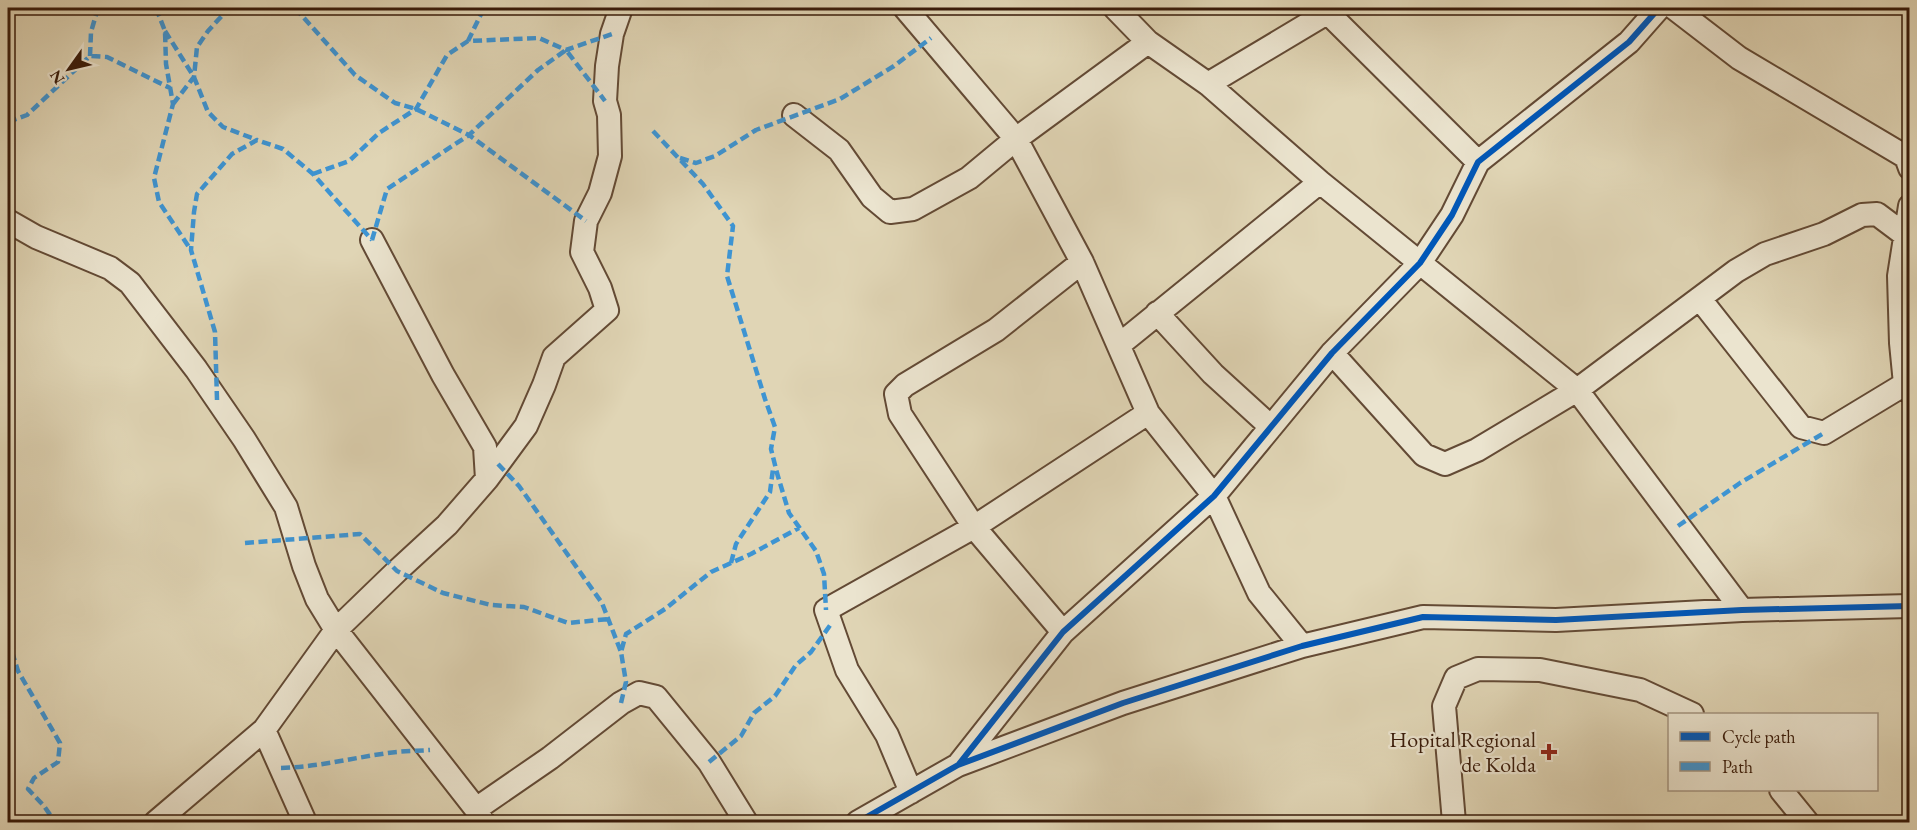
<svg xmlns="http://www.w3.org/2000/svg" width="1917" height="830" font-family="'EB Garamond',serif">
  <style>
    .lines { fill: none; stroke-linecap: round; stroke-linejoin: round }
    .minor-casing { stroke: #634a35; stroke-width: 26 }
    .minor { stroke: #ebe4cf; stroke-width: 22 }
    .quiet { stroke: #3e94d2; stroke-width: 4.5; stroke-dasharray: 9 4.5; stroke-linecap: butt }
    .cycleway-casing { stroke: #ebe4cf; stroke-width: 10 }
    .cycleway { stroke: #0057b8; stroke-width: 6 }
    .poi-dot { fill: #8f2418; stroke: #ebe4cf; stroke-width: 2 }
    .labels { text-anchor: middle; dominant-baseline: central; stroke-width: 4.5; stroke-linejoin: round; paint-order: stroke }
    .poi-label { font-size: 22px; fill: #391b0a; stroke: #ebe4cf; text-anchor: end }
  </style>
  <rect width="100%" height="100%" fill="#e0d5b5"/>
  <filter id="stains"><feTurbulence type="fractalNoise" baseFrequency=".00333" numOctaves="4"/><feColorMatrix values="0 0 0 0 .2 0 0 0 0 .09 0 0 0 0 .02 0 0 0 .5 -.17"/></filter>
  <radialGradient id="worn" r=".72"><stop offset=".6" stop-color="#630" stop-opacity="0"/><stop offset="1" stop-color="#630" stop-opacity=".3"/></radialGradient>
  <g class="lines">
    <defs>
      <path id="minor" d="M 905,8 L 1016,139 L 1082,262 L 1148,413 L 1214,496 L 1259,593 L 1302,646
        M 1115,8 L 1148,42 L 1208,84 L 1320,182 L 1577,390 L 1742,610
        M 1674,8 L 1739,58 L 1906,157 L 1910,168
        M 1328,13 L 1478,162
        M 1208,84 L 1335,8
        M 794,115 L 839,150 L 872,197 L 890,212 L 913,209 L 969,178 L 1016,139 L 1148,42
        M 1910,206 L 1899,276 L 1901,343 L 1905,384 L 1910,392
        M 8,221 L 36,237 L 110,268 L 130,283 L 196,369 L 244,439 L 286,507 L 304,566 L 317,599 L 336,630 L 476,809 L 483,822
        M 372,240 L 443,375 L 485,447 L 487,479
        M 1700,299 L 1801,427 L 1824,433 L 1905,384
        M 1157,313 L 1213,374 L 1271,427
        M 1119,345 L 1320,182
        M 1332,353 L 1424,455 L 1445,464 L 1477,450 L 1577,390 L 1736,271 L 1765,254 L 1824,234 L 1862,215 L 1877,214 L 1905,235
        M 1063,632 L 974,527 L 900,414 L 896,394 L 905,385 L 996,330 L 1082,262
        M 264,730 L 305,822
        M 958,765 L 1063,632 L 1214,496 L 1332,353 L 1420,263 L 1452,215 L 1478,162 L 1629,42 L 1659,8
        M 1781,790 L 1807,822
        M 911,792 L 887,735 L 847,670 L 826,610 L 974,527 L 1148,413
        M 476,809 L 550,758 L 621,703 L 639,693 L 656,697 L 709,762 L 746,822
        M 156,822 L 264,730 L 336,630 L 397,571 L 447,525 L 487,479 L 526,426 L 544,385 L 554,357 L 607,310 L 600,288 L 582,252 L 586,221 L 600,193 L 610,156 L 609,115 L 605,101 L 607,66 L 612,34 L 621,8
        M 858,822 L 958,765 L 1123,703 L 1302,646 L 1423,617 L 1556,620 L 1742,610 L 1910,606
        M 1454,822 L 1444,706 L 1456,678 L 1478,669 L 1540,670 L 1640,690 L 1692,714"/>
    </defs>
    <use href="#minor" class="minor-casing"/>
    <use href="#minor" class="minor"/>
    <path class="quiet" d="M 156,8 L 165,31 L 166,64 L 173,104 L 154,178 L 159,202 L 191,250
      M 295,8 L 355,75 L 395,103 L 416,109 L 469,135 L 586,221
      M 165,31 L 194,77 L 208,112 L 223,127 L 257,140
      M 468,41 L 484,8
      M 90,56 L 91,32 L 98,8
      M 173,104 L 194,77 L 197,47 L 208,31 L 229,8
      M 8,122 L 27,115 L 90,56 L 107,57 L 170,88
      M 653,131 L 703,184 L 733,226 L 727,276 L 765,399 L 775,427 L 771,449 L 777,473 L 789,513 L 816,551 L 824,574 L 826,610
      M 680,158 L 696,163 L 715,156 L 756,130 L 840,99 L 894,66 L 931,38
      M 313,174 L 349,161 L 379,133 L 416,109 L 447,55 L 468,41 L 539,38 L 566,50 L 612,34
      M 372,240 L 387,189 L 469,135 L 538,70 L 566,50 L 605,101
      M 217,400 L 215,332 L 191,250 L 194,212 L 197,194 L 232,154 L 257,140 L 283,149 L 313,174 L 372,240
      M 498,464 L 519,486 L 602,603 L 621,652
      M 1678,526 L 1740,483 L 1824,433
      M 245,543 L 360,534 L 397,571 L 443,593 L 491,605 L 524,607 L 568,623 L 609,619
      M 731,563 L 736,544 L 770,492 L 773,469
      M 8,639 L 18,671 L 60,743 L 58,762 L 34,778 L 28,789 L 44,806 L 55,822
      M 621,703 L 626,682 L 621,652 L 626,634 L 665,609 L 711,572 L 751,554 L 799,528
      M 709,762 L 741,736 L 754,713 L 775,696 L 796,665 L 811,652 L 831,624
      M 281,768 C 318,767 352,758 388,753 C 402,751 416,751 430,750"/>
    <defs>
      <path id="cycleway" d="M 959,764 L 1063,632 L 1214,496 L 1332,353 L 1420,263 L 1452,215 L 1478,162 L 1629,42 L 1659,8
        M 858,822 L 958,765 L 1123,703 L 1302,646 L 1423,617 L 1556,620 L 1742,610 L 1910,606"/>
    </defs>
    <use href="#cycleway" class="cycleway-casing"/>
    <use href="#cycleway" class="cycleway"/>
  </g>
  <path class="poi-dot" d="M1546 743h6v6h6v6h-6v6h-6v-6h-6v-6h6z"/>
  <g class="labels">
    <g class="poi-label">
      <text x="1536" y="739">Hopital Regional<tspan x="1536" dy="25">de Kolda</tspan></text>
    </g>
  </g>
  <rect width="1917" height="830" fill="none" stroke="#e0d5b5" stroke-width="30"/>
  <rect x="9" y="9" width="1899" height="812" fill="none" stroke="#391b0a" stroke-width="3"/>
  <rect x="15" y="15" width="1887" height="800" fill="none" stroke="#391b0a" stroke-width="1.5"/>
  <rect x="1668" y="713" width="210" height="78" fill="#ebe4cf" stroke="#a49480" stroke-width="1.5"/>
  <rect x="1680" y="732" width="30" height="9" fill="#0057b8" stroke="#a49480" stroke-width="1.5"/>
  <text x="1722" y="743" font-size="18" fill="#391b0a">Cycle path</text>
  <rect x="1680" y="762" width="30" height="9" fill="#3e94d2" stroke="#a49480" stroke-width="1.5"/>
  <text x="1722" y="773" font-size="18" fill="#391b0a">Path</text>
  <g transform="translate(69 69) rotate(236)" stroke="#ebe4cf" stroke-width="4.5" paint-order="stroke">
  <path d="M0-4.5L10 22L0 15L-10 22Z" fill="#391b0a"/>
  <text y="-9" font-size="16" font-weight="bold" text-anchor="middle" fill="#391b0a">N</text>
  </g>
  <rect width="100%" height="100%" filter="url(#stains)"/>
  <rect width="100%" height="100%" fill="url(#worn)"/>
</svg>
